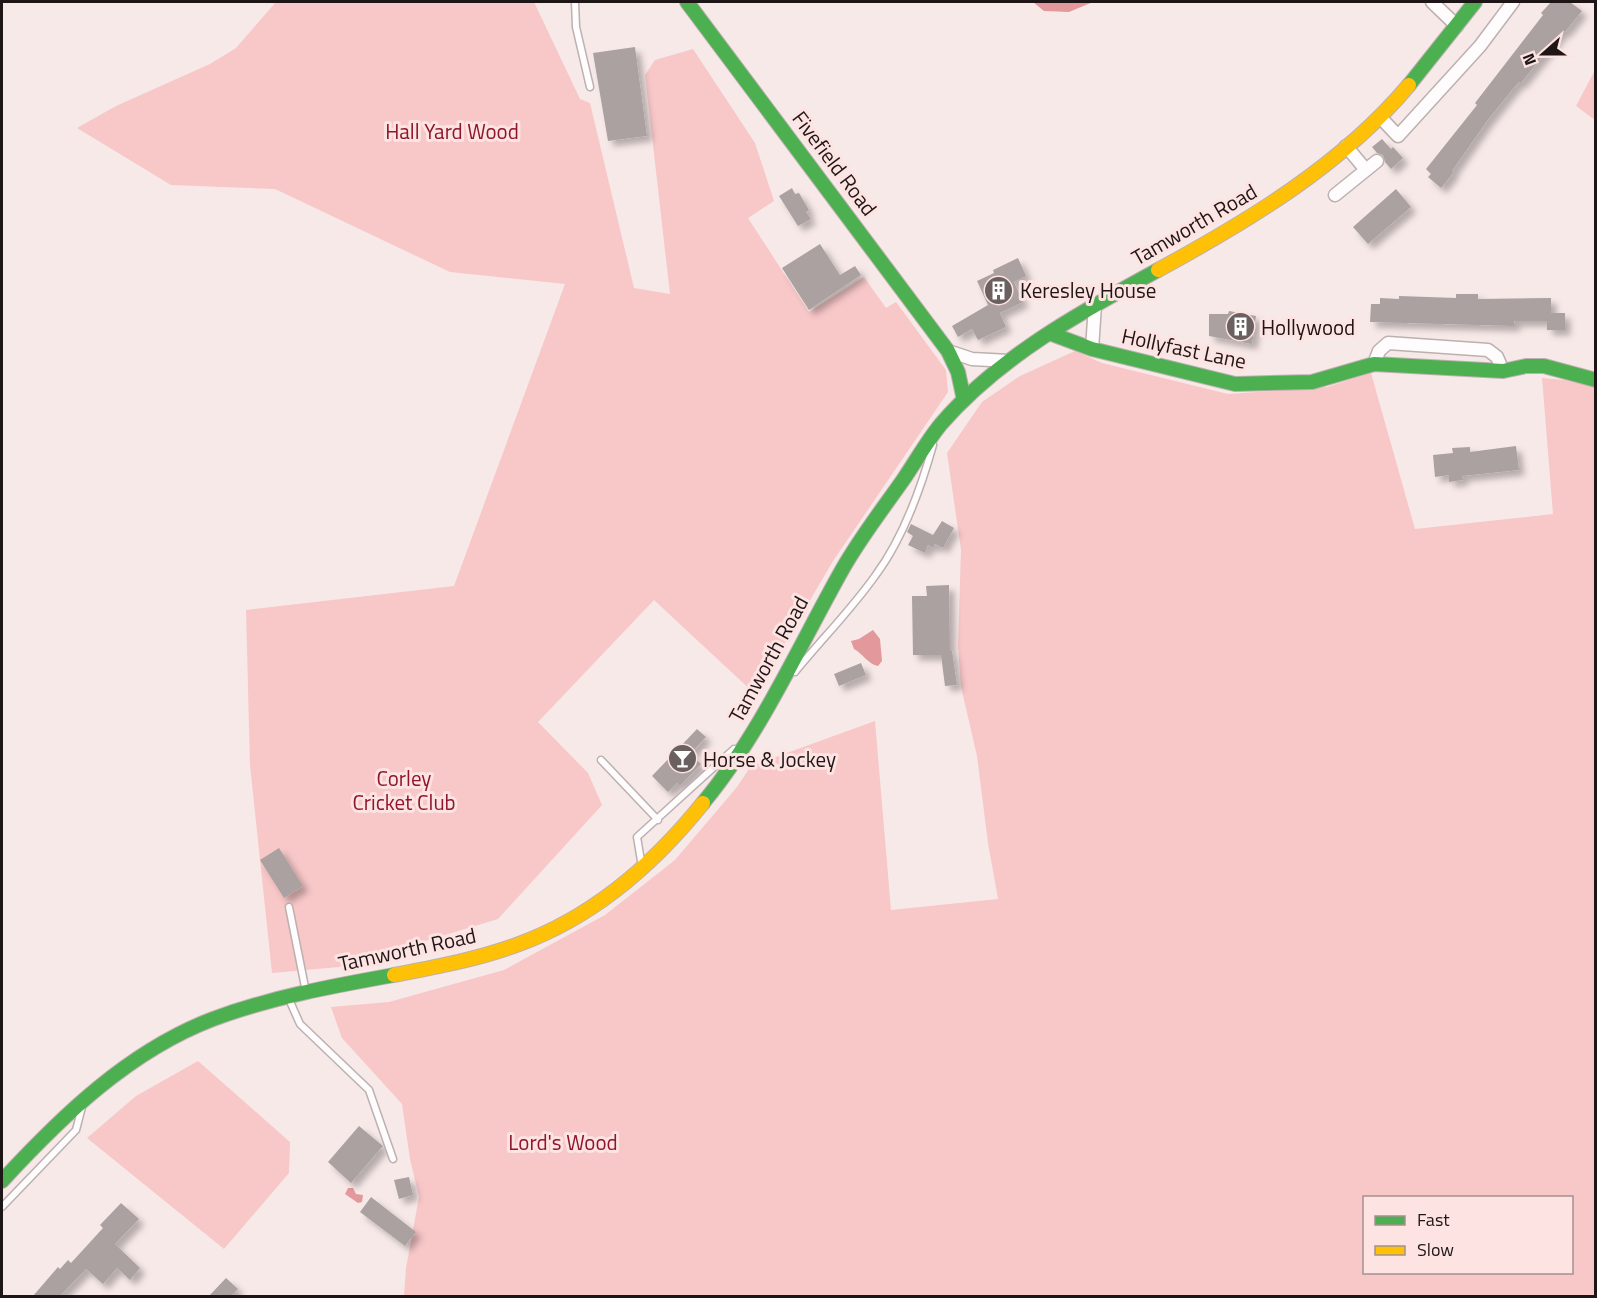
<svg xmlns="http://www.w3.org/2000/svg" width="1597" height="1298" font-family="'Titillium Web',sans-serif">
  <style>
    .green { fill: #f8c7c8; fill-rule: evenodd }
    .water { fill: #e3989c }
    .building { fill: #aca1a1; filter: url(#shadow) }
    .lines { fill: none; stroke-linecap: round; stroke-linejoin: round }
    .lane-casing { stroke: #bcb0b0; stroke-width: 9 }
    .street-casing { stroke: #bcb0b0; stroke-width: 15 }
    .fast-casing { stroke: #bcb0b0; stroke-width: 16 }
    .slow-casing { stroke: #bcb0b0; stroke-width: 16 }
    .lane { stroke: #fefcfc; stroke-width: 6 }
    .street { stroke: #fefcfc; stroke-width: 12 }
    .fast { stroke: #4caf50; stroke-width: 14 }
    .slow { stroke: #ffc107; stroke-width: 14 }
    .labels { text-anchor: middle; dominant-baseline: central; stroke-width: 6; stroke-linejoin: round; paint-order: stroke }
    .park-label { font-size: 21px; fill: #8f152c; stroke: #fde3e2 }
    .street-label { font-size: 21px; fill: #1e1616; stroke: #fde3e2 }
    .poi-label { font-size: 21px; fill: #1e1616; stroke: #fde3e2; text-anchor: start }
  </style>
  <defs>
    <filter id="shadow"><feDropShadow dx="5.5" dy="5.5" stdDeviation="3" flood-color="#0004"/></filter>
  </defs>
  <rect width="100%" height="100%" fill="#f7e9e8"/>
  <path class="green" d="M 276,2 L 534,2 L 580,99 L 590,103 L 634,288 L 670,294 L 645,75 L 655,60 L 693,49 L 755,143 L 774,201 L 748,218 L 809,312 L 864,277 L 886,308 L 896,302 L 946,370 L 948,392 L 833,561 L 755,694 L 654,600 L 538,722 L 588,773 L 602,805 L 498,919 L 339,967 L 272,973 L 250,765 L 246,610 L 454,586 L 565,284 L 450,272 L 275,189 L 171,185 L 77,128 L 116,106 L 210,64 L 236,48 Z
    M 1595,70 L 1595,120 L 1576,106 Z
    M 1075,351 L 1102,363 L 1228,394 L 1327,387 L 1371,373 L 1415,529 L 1553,514 L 1542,378 L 1564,380 L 1595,387 L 1595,1296 L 404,1296 L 406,1268 L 419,1197 L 410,1159 L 402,1104 L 342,1038 L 331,1007 L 389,1002 L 504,970 L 605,915 L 675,860 L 737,787 L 751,766 L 875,721 L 891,910 L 998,899 L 988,843 L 977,756 L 961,687 L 958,646 L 961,550 L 947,453 L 982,402 L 1020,376 ZM 1364,1198 L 1572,1198 L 1572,1272 L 1364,1272 Z
    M 198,1061 L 290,1142 L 289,1173 L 224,1249 L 87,1138 L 136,1096 Z"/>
  <path class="water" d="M 1033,2 L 1093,2 L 1069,12 L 1044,11 Z
    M 873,630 L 880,639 L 882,661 L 878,666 C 868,664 863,654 854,649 L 851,641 L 859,639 Z
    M 348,1188 L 353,1188 L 356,1194 L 363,1195 L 362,1202 L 358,1203 L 345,1194 Z"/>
  <path class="building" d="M 1551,2 L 1570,2 L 1582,11 L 1565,32 L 1563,31 L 1521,83 L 1519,82 L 1512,90 L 1487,121 L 1452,171 L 1454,172 L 1441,188 L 1428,177 L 1431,174 L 1426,169 L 1477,105 L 1475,103 L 1543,15 L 1541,13 Z
    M 635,47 L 647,136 L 608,141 L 593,53 Z
    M 1382,139 L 1391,149 L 1393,147 L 1403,158 L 1391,169 L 1385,162 L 1383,155 L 1377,153 L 1372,147 Z
    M 792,188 L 795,194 L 799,193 L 809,210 L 806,212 L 811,219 L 798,226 L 779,196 Z
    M 1396,189 L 1411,207 L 1368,244 L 1353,227 Z
    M 820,244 L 840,275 L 855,266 L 861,275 L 809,310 L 782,268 Z
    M 1018,258 L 1026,276 L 1014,282 L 1023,302 L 1000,313 L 1006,327 L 978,340 L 972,329 L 958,337 L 952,326 L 988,305 L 977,281 L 994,273 L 993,270 Z
    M 1456,294 L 1478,294 L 1478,299 L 1551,298 L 1551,313 L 1565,313 L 1565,330 L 1547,330 L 1547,321 L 1514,321 L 1515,326 L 1370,322 L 1371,304 L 1380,304 L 1380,298 L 1399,299 L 1399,296 L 1456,298 Z
    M 1229,311 L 1256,316 L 1252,344 L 1209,336 L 1209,314 L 1228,314 Z
    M 1516,446 L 1519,470 L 1462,476 L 1463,480 L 1449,482 L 1449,475 L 1435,477 L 1433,455 L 1453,453 L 1452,448 L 1470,447 L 1470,452 Z
    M 942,521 L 954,528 L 943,548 L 935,544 L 933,548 L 928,545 L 925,553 L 908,545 L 913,536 L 907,532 L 911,524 L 933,535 Z
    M 949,585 L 950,651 L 952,651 L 957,685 L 945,686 L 941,655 L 913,655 L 912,596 L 927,596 L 926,586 Z
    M 861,663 L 866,675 L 839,686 L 834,674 Z
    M 697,729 L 706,737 L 690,754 L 701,764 L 680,786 L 677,783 L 668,792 L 652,776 Z
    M 279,848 L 303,886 L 284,898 L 260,860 Z
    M 359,1126 L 383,1146 L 351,1183 L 328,1162 Z
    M 409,1177 L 413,1195 L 399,1199 L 394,1180 Z
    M 371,1197 L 416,1232 L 405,1246 L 360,1212 Z
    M 121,1203 L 139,1219 L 115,1244 L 140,1268 L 130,1280 L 117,1268 L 103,1284 L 86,1269 L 60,1296 L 33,1296 L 58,1267 L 60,1269 L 68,1260 L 71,1263 L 103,1228 L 100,1225 Z
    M 226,1278 L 238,1289 L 231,1296 L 209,1296 Z"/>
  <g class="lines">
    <defs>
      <path id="lane" d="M 575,2 L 576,27 L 590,87
        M 795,672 C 821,640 851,610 875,576 C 902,540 921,488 933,445
        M 601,760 L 658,820
        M 642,867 L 637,837 L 734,749
        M 289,907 L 306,992
        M 288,997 L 300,1024 L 369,1090 L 393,1159
        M 2,1207 L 76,1130 L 82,1107"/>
      <path id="street" d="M 1432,2 L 1457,26
        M 1381,118 L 1398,136 L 1480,46 L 1513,2
        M 1366,170 L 1377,161
        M 1335,195 L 1366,170 L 1346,146
        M 1092,349 L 1095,305
        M 948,351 L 972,359 L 1009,361
        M 1374,364 L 1379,351 L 1388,343 L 1488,350 L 1497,357 L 1503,371"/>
      <path id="fast" d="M 687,2 L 948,351 L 958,372 L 964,400
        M 1409,85 L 1475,2
        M 1049,333 L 1092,349 L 1235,384 L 1312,382 L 1374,364 L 1503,371 L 1526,366 L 1544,366 L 1596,380
        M 703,803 C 761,733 798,648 842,570 C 860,538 882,510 903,480 C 916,461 927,441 941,424 C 1000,356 1081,312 1158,270
        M 2,1181 C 62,1116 129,1051 213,1019 C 272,997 333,986 394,975"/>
      <path id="slow" d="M 1158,270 C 1248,221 1342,165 1409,85
        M 394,975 C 436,967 479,959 519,944 C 593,917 654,864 703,803"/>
    </defs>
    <use href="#lane" class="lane-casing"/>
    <use href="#street" class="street-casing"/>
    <use href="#fast" class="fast-casing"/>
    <use href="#slow" class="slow-casing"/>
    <use href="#lane" class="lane"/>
    <use href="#street" class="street"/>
    <use href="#fast" class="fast"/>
    <use href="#slow" class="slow"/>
  </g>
  <defs>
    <symbol id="building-disc" viewBox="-11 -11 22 22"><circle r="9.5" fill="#6a6060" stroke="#fde3e2"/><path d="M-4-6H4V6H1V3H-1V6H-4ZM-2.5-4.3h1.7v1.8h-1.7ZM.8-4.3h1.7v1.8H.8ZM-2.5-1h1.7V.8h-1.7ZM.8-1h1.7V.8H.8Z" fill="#fff"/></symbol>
    <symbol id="bar-disc" viewBox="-11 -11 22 22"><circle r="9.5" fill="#6a6060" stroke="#fde3e2"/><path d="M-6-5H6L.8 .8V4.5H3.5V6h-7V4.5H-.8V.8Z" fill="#fff"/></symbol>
  </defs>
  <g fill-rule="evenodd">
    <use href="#building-disc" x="982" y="274" width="33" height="33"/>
    <use href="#building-disc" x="1224" y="310" width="33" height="33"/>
    <use href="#bar-disc" x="666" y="742" width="33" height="33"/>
  </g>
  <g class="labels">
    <g class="park-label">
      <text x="452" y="131">Hall Yard Wood</text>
      <text x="404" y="778">Corley<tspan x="404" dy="24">Cricket Club</tspan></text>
      <text x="563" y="1142">Lord's Wood</text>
    </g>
    <g class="street-label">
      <text transform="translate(835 163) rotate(53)">Fivefield Road</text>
      <text transform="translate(1194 224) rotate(-30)">Tamworth Road</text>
      <text transform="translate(1184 348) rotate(12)">Hollyfast Lane</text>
      <text transform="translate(768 659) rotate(-61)">Tamworth Road</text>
      <text transform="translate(407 949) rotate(-12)">Tamworth Road</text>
    </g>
    <g class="poi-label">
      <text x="1020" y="290">Keresley House</text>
      <text x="1261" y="327">Hollywood</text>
      <text x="703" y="759">Horse &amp; Jockey</text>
    </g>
  </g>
  <rect width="1597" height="1298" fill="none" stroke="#1e1616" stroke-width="6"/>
  <rect x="1363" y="1196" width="210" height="78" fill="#fde3e2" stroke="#a49190" stroke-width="1.5"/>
  <rect x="1375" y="1216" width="30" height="9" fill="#4caf50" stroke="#a49190" stroke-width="1.5"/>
  <text x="1417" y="1226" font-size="18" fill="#1e1616">Fast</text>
  <rect x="1375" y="1246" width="30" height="9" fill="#ffc107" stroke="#a49190" stroke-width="1.5"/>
  <text x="1417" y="1256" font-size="18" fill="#1e1616">Slow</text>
  <g transform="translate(1543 54) rotate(249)" stroke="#fde3e2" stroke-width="4.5" paint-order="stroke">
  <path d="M0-4.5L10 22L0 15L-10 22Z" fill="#1e1616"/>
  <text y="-9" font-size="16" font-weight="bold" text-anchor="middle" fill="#1e1616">N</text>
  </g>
</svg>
